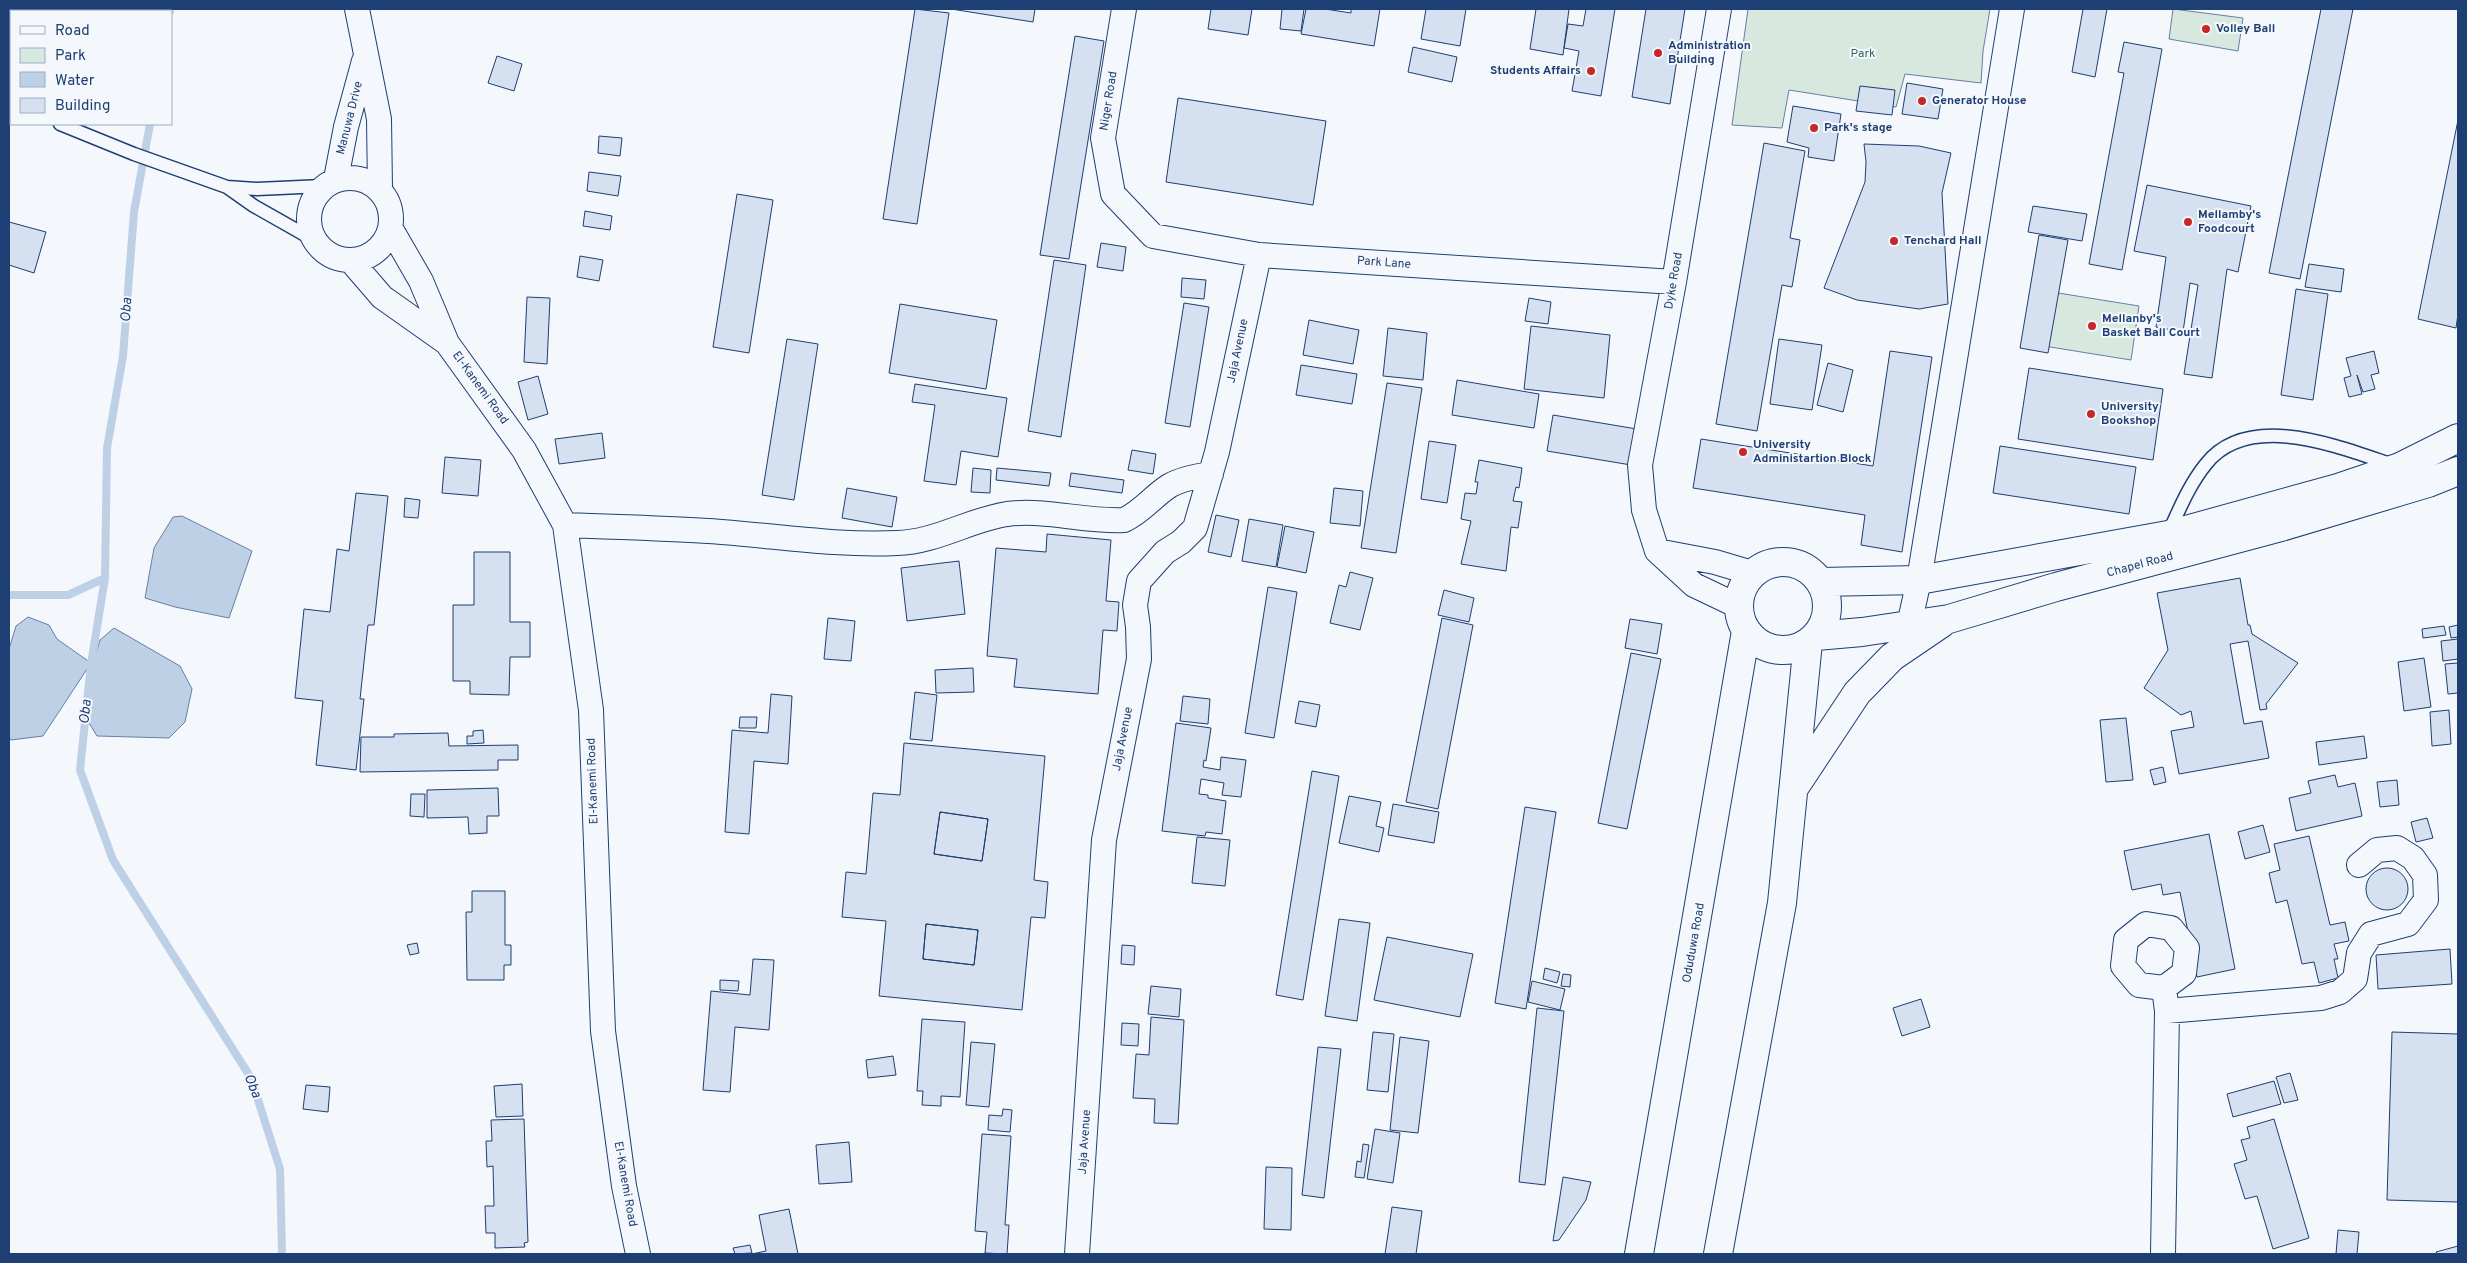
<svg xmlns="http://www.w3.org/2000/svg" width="2467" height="1263" font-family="Overpass,sans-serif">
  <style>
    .green { fill: #d7e8df; stroke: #687fa3 }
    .water { fill: #bed0e5; stroke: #687fa3 }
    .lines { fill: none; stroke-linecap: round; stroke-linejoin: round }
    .stream { stroke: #bed0e5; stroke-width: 8 }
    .building { fill: #d5e0f0; stroke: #1d3f73; fill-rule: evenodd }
    .lane-casing { stroke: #1d3f73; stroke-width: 15 }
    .street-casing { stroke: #1d3f73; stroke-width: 26 }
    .secondary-casing { stroke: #1d3f73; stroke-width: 30 }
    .lane { stroke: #f4f7fb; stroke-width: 12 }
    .street { stroke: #f4f7fb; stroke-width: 24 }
    .secondary { stroke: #f4f7fb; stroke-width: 28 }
    .poi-dot { fill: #c62828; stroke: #f4f7fb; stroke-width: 2 }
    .labels { text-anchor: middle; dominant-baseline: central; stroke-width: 4; stroke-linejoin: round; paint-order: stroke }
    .poi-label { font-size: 12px; font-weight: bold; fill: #1d3f73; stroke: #f4f7fb; text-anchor: start }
    .park-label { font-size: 12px; fill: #2c6c60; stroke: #f4f7fb }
    .street-label { font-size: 12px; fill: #1d3f73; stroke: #f4f7fb }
    .water-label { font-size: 14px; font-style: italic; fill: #1d3f73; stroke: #f4f7fb }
  </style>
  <rect width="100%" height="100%" fill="#f4f7fb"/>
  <path class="green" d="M 1748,9 L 1990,9 L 1983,51 L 1981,83 L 1905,74 L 1896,107 L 1789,90 L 1782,128 L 1732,125 Z
    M 2173,9 L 2243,18 L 2238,51 L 2169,39 Z
    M 2052,292 L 2139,306 L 2131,360 L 2044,346 Z"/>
  <path class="water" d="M 182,516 L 252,551 L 229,618 L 175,607 L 145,598 L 154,548 L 173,517 Z
    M 28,617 L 49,625 L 57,639 L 91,663 L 43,736 L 11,740 L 9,737 L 9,649 L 16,626 Z
    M 114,628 L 180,666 L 192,689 L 185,722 L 169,738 L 97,736 L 86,718 L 93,663 L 100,640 Z"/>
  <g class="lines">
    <path class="stream" d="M 170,11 L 170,9
      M 150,124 L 134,212 L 123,356 L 107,448 L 105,578 L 91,664 L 80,770 L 113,860 L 251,1078 L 280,1169 L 282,1254
      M 9,595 L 68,595 L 105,578"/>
  </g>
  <path class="building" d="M 915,9 L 949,13 L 917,224 L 883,219 Z
    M 951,9 L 1035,9 L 1033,22 Z
    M 1211,9 L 1252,9 L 1248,35 L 1208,29 Z
    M 1282,9 L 1304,9 L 1301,31 L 1280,29 Z
    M 1306,9 L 1325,9 L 1351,13 L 1351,9 L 1380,9 L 1374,46 L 1301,34 Z
    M 1426,9 L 1466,9 L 1460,46 L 1421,39 Z
    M 1536,9 L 1569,9 L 1563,55 L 1530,49 Z
    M 1586,9 L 1615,9 L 1601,96 L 1572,91 L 1579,51 L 1564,48 L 1568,24 L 1583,26 Z
    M 1646,9 L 1685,9 L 1670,104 L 1632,97 Z
    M 2083,9 L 2107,9 L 2095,77 L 2072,72 Z
    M 2321,9 L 2353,9 L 2300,279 L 2269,273 Z
    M 1075,36 L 1104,41 L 1069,259 L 1040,255 Z
    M 2124,42 L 2162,49 L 2122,270 L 2089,264 L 2124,73 L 2118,72 Z
    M 1413,47 L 1457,57 L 1452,82 L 1408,72 Z
    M 497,56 L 522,64 L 514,91 L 488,83 Z
    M 1907,83 L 1943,89 L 1938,119 L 1902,114 Z
    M 1860,86 L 1895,90 L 1892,115 L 1856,111 Z
    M 1178,98 L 1326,121 L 1313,205 L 1166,182 Z
    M 1793,106 L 1841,114 L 1834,161 L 1808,157 L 1809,148 L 1787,142 Z
    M 2458,120 L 2458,314 L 2456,328 L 2418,319 Z
    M 599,136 L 622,138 L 620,156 L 598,153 Z
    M 1764,143 L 1805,151 L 1790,238 L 1800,240 L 1792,287 L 1782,285 L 1757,431 L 1716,424 Z
    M 1864,144 L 1919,146 L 1951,153 L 1942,193 L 1948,304 L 1919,309 L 1857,300 L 1824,288 L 1865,182 L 1866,162 Z
    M 589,172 L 621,176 L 618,196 L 587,191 Z
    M 2147,185 L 2251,206 L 2238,272 L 2227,269 L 2212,378 L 2184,374 L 2198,285 L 2190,283 L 2183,332 L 2156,327 L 2166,257 L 2134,251 Z
    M 737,194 L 773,200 L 749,353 L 713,347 Z
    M 2033,206 L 2087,214 L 2082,241 L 2028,232 Z
    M 585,211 L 612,216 L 610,230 L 583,226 Z
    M 9,222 L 46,232 L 34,273 L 9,265 Z
    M 2039,235 L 2068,240 L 2048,353 L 2020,348 Z
    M 1101,243 L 1126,247 L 1123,271 L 1097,267 Z
    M 580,256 L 603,260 L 599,281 L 577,277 Z
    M 1054,260 L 1086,265 L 1061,437 L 1028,431 Z
    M 2309,264 L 2344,269 L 2341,292 L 2305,287 Z
    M 1182,278 L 1206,280 L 1204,299 L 1181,297 Z
    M 2296,289 L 2328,294 L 2313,400 L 2281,395 Z
    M 527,297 L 550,298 L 547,364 L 524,362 Z
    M 1529,298 L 1551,302 L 1548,324 L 1525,321 Z
    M 1184,303 L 1209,307 L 1190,427 L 1165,423 Z
    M 900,304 L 997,320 L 986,389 L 889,373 Z
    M 1309,320 L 1359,330 L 1353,364 L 1303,355 Z
    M 1531,326 L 1610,335 L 1604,398 L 1524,389 Z
    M 1388,328 L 1427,333 L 1423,380 L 1383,376 Z
    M 787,339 L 818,344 L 794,500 L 762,495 Z
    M 1779,339 L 1822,345 L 1812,410 L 1770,404 Z
    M 1890,351 L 1932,357 L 1902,552 L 1861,545 L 1865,515 L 1693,488 L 1701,439 L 1873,466 Z
    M 2374,351 L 2379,373 L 2371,375 L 2375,389 L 2363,392 L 2357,375 L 2362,394 L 2349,397 L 2344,378 L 2351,376 L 2346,358 Z
    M 1828,363 L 1853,370 L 1843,412 L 1817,405 Z
    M 1301,365 L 1357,374 L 1352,404 L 1296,395 Z
    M 2029,368 L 2163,389 L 2153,460 L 2018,439 Z
    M 538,376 L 548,414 L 528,420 L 518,382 Z
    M 1457,380 L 1539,394 L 1534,428 L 1452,415 Z
    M 1387,383 L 1422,388 L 1396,553 L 1361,548 Z
    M 915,384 L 1007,398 L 998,457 L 961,451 L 956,485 L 924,481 L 935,405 L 912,402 Z
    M 1553,415 L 1643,430 L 1637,466 L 1547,451 Z
    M 602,433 L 605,458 L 559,464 L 555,439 Z
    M 1429,441 L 1456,445 L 1447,503 L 1421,499 Z
    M 2000,446 L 2136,467 L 2129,514 L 1993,493 Z
    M 1132,450 L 1156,454 L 1153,474 L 1128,470 Z
    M 445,457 L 481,460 L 478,496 L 442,493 Z
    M 1479,460 L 1522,468 L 1519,488 L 1516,487 L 1513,501 L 1522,502 L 1518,528 L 1511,527 L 1506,571 L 1461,564 L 1471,521 L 1461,519 L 1465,493 L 1476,494 L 1478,482 L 1475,482 Z
    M 973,468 L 991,470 L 990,493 L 971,492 Z
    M 997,468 L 1051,473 L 1049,486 L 996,480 Z
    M 1071,473 L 1124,480 L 1122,493 L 1069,486 Z
    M 847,488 L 897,497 L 892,527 L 842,518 Z
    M 1334,488 L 1363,491 L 1360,526 L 1330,523 Z
    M 356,493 L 388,496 L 374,625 L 368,625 L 360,699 L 364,699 L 356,770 L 316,765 L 323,701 L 295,698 L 304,609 L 330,612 L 337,549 L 349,551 Z
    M 405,498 L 420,500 L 418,518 L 404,517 Z
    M 1216,515 L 1239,520 L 1231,557 L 1208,552 Z
    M 1249,519 L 1283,525 L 1276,567 L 1242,561 Z
    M 1285,526 L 1314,532 L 1306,573 L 1277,567 Z
    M 1047,534 L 1111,540 L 1106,601 L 1119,602 L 1117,631 L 1103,630 L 1098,694 L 1014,687 L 1017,659 L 987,656 L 996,548 L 1046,552 Z
    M 474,552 L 510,552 L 510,622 L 530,622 L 530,657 L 510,657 L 509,695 L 470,694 L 470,681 L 453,681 L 453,605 L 474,605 Z
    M 959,561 L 965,614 L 907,621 L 901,568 Z
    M 1350,572 L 1373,578 L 1360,630 L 1330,623 L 1339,585 L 1346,587 Z
    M 2240,578 L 2248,625 L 2250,625 L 2252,634 L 2298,663 L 2266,704 L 2267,709 L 2260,710 L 2248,641 L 2230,644 L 2244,724 L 2262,721 L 2269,758 L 2179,774 L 2171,731 L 2194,727 L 2191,711 L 2181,715 L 2144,688 L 2168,650 L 2157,593 Z
    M 1268,587 L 1297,592 L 1274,738 L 1245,733 Z
    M 1444,590 L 1474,598 L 1469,622 L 1438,615 Z
    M 828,618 L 855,621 L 851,661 L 824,659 Z
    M 1442,618 L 1473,625 L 1438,809 L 1406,802 Z
    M 1630,619 L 1662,624 L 1657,654 L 1625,648 Z
    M 2458,625 L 2458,637 L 2451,638 L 2449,627 Z
    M 2444,626 L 2446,635 L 2423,638 L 2422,629 Z
    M 2458,639 L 2458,659 L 2443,661 L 2441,641 Z
    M 1631,653 L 1661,659 L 1627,829 L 1598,823 Z
    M 2424,658 L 2431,707 L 2404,711 L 2398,662 Z
    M 2458,663 L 2458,693 L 2448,694 L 2445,664 Z
    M 973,668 L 974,692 L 936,693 L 935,670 Z
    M 915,692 L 937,695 L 932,741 L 910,739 Z
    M 771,694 L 792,696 L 788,764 L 754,761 L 749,834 L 725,832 L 732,730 L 768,733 Z
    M 1183,696 L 1210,699 L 1208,724 L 1180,721 Z
    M 1299,701 L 1320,705 L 1316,727 L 1295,723 Z
    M 2449,710 L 2451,744 L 2432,746 L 2430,712 Z
    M 740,717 L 757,717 L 756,728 L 739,728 Z
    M 2126,718 L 2133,780 L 2106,782 L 2100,720 Z
    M 1176,723 L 1211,728 L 1206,761 L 1204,760 L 1203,767 L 1220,770 L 1221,757 L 1246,760 L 1241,797 L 1222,795 L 1224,783 L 1201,779 L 1199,794 L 1208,795 L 1208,798 L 1226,801 L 1222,834 L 1206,832 L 1205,836 L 1162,831 Z
    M 483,730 L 484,743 L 467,744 L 467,736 L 473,736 L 473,731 Z
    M 448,733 L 449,746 L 518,745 L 518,760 L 498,760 L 498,770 L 360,772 L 361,737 L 394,737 L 394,734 Z
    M 2364,736 L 2367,758 L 2319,765 L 2316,742 Z
    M 904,743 L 1045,756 L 1034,880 L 1048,882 L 1045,918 L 1031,917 L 1022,1010 L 879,996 L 886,921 L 842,917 L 846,872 L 866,874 L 873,793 L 900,795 ZM 940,812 L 988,819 L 982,861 L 934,854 ZM 926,924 L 978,930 L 974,965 L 923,959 Z
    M 2163,767 L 2166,782 L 2154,785 L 2150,770 Z
    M 1312,771 L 1339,776 L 1303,1000 L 1276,995 Z
    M 2335,775 L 2338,787 L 2355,783 L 2362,816 L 2296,831 L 2289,798 L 2311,793 L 2308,781 Z
    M 2397,780 L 2399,805 L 2380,807 L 2377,782 Z
    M 498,788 L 499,816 L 487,816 L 487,833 L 469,834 L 468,817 L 427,818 L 427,790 Z
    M 411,794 L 425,794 L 424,817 L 410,816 Z
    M 1349,796 L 1381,802 L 1376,826 L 1384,828 L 1379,852 L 1339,843 Z
    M 1393,804 L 1439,812 L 1434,843 L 1388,835 Z
    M 1525,807 L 1556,812 L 1526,1009 L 1495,1003 Z
    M 940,812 L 988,819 L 982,861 L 934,854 Z
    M 2427,818 L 2433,838 L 2416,842 L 2411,822 Z
    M 2263,825 L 2270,852 L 2245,859 L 2238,832 Z
    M 2209,834 L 2235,969 L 2197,977 L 2180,892 L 2163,895 L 2161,884 L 2132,890 L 2124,851 Z
    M 2309,836 L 2330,925 L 2345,922 L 2349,941 L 2334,944 L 2338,959 L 2334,959 L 2338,978 L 2319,983 L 2314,962 L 2302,964 L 2287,900 L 2276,903 L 2269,873 L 2280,870 L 2274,844 Z
    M 1197,837 L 1230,840 L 1225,886 L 1192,883 Z
    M2366 889a21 21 0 1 1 42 0a21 21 0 1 1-42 0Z
    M 472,891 L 505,891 L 505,945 L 511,945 L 511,965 L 504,965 L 504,980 L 467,980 L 466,912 L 472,912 Z
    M 1339,919 L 1370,923 L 1357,1021 L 1325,1016 Z
    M 926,924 L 978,930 L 974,965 L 923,959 Z
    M 1387,937 L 1473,954 L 1460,1017 L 1374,1000 Z
    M 417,943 L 419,953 L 410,955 L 407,945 Z
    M 1122,945 L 1135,946 L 1134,965 L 1121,964 Z
    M 2450,949 L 2452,984 L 2378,989 L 2376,955 Z
    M 753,959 L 774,960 L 769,1030 L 735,1027 L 730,1092 L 703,1090 L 711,991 L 750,995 Z
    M 1545,968 L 1560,972 L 1557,983 L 1543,979 Z
    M 1563,974 L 1571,975 L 1570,987 L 1561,986 Z
    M 720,980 L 739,981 L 738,991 L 720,990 Z
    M 1532,981 L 1565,989 L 1560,1010 L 1528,1002 Z
    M 1151,986 L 1181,989 L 1179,1017 L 1148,1014 Z
    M 1921,999 L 1930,1027 L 1902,1036 L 1893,1008 Z
    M 1537,1008 L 1564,1011 L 1545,1185 L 1519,1182 Z
    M 1151,1017 L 1184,1020 L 1178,1124 L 1154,1123 L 1155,1099 L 1133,1098 L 1136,1054 L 1149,1055 Z
    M 922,1019 L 965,1022 L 960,1097 L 941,1096 L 941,1106 L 922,1105 L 923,1091 L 917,1091 Z
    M 1122,1023 L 1139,1024 L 1138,1046 L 1121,1045 Z
    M 1373,1032 L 1394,1034 L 1388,1092 L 1367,1090 Z
    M 2392,1032 L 2458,1034 L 2458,1202 L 2387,1200 Z
    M 1400,1037 L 1429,1041 L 1418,1133 L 1390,1130 Z
    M 971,1042 L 995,1044 L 989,1107 L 966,1105 Z
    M 1318,1047 L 1341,1049 L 1324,1198 L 1302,1195 Z
    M 893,1056 L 896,1075 L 868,1078 L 866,1060 Z
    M 2290,1073 L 2298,1100 L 2284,1103 L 2276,1077 Z
    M 2274,1081 L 2281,1104 L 2233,1117 L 2227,1094 Z
    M 522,1084 L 523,1116 L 496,1117 L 494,1086 Z
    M 306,1085 L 330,1087 L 328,1112 L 303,1109 Z
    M 1003,1109 L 1012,1110 L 1010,1132 L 988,1130 L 989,1115 L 1002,1116 Z
    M 524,1119 L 528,1242 L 524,1243 L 525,1247 L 495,1248 L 495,1233 L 486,1233 L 485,1206 L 494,1206 L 493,1166 L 487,1167 L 486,1141 L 492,1141 L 491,1120 Z
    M 2274,1119 L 2309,1238 L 2273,1249 L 2257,1196 L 2245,1199 L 2234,1164 L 2247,1160 L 2241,1140 L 2250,1138 L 2247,1127 Z
    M 1375,1129 L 1400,1133 L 1393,1183 L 1367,1179 Z
    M 982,1134 L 1011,1136 L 1005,1225 L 1009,1225 L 1007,1254 L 985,1253 L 987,1232 L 975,1231 Z
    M 849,1142 L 852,1182 L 819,1184 L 816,1145 Z
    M 1363,1144 L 1369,1145 L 1364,1178 L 1355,1177 L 1357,1161 L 1361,1162 Z
    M 1266,1167 L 1292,1168 L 1291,1230 L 1264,1229 Z
    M 1563,1177 L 1591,1182 L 1586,1200 L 1559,1240 L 1553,1241 Z
    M 1392,1207 L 1422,1211 L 1416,1254 L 1385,1254 Z
    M 789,1209 L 798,1254 L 752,1254 L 766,1251 L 759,1215 Z
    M 2338,1230 L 2359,1232 L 2357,1254 L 2336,1254 Z
    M 750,1245 L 752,1253 L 735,1254 L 733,1248 Z
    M 2458,1246 L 2458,1254 L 2437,1254 L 2436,1252 Z"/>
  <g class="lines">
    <defs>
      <path id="lane" d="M 9,103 L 11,104
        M 60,124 L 134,154 L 227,187 L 254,206 L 314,240
        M 227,187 L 257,189 L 323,186
        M 2168,534 C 2179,510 2189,485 2206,464 C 2249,410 2339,447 2393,465"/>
      <path id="street" d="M 357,9 L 379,119 L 380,189
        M 1124,9 L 1103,138 L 1113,194 L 1153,236 L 1259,255 L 1674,282
        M 1719,9 L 1674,282 L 1640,465 L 1644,510 L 1657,551 L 1694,585 L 1738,606
        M309 219a41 41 0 1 1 82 0a41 41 0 1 1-82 0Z
        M 336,179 L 346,127 L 364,61
        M 391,229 L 421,281 L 447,343 L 524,450 L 565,525 L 591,710 L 603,1031 L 624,1186 L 638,1254
        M 351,261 L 382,297 L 447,343
        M 565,525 C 613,527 661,528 708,531 C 771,535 834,546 897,543 C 936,542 969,520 1007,514 C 1046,509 1085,522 1124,520 C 1142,512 1152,497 1169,486 C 1181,479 1197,476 1211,474
        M 1657,551 L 1715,562 L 1752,573
        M 1909,625 L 1919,580 L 2012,9
        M 2146,924 L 2171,928 L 2187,948 L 2184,973 L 2164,988 L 2139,985 L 2123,966 L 2126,940 Z
        M 2167,1011 L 2321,998 L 2340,992 L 2355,979 L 2359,953 L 2371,934 L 2408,924 L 2426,900 L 2425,875 L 2413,858 L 2397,848 L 2377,850 L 2359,865
        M 1077,1254 L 1104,840 L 1139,659 L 1138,627 L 1135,605 L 1139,581 L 1165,552 L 1181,542 L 1195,528 L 1217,452 L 1259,255
        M 2163,1254 L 2167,1011 L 2164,988"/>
      <path id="secondary" d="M1739 606a44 44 0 1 1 88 0a44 44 0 1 1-88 0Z
        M 1820,582 L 1919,580 L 2168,535 L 2338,488 L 2400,467 L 2458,438
        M 1816,636 L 1862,632 L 1949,619 L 2056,587 L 2281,527 L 2428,483 L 2458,471
        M 1796,785 L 1857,693 L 1892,657 L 1942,623
        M 1639,1254 L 1746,631
        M 1718,1254 L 1782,903 L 1808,642"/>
    </defs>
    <use href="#lane" class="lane-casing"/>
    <use href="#street" class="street-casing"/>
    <use href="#secondary" class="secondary-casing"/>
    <use href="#lane" class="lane"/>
    <use href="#street" class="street"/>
    <use href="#secondary" class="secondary"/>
  </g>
  <g class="poi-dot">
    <circle cx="2206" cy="29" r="5"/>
    <circle cx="1658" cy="53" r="5"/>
    <circle cx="1591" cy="71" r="5"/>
    <circle cx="1922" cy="101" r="5"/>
    <circle cx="1814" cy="128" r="5"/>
    <circle cx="2188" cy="222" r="5"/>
    <circle cx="1894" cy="241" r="5"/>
    <circle cx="2092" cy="326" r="5"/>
    <circle cx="2091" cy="414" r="5"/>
    <circle cx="1743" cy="452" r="5"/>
  </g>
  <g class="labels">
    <g class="poi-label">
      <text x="2216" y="29">Volley Ball</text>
      <text x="1668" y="46">Administration<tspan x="1668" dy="14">Building</tspan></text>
      <text x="1581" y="71" text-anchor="end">Students Affairs</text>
      <text x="1932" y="101">Generator House</text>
      <text x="1824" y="128">Park's stage</text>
      <text x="2198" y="215">Mellamby's<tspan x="2198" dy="14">Foodcourt</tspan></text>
      <text x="1904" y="241">Tenchard Hall</text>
      <text x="2102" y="319">Mellanby's<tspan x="2102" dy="14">Basket Ball Court</tspan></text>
      <text x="2101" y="407">University<tspan x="2101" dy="14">Bookshop</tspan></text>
      <text x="1753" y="445">University<tspan x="1753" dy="14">Administartion Block</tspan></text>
    </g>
    <g class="park-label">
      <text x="1863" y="54">Park</text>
    </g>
    <g class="street-label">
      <text transform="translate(1109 101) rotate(-81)">Niger Road</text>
      <text transform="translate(350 118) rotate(-76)">Manuwa Drive</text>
      <text transform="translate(1384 263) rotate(4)">Park Lane</text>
      <text transform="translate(1674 281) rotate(-80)">Dyke Road</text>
      <text transform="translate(1238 351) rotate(-78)">Jaja Avenue</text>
      <text transform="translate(480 388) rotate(54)">El-Kanemi Road</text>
      <text transform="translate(2140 565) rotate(-15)">Chapel Road</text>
      <text transform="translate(1123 739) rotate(-79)">Jaja Avenue</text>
      <text transform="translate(593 781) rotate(-92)">El-Kanemi Road</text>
      <text transform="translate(1694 943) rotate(-80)">Oduduwa Road</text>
      <text transform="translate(1085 1142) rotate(-86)">Jaja Avenue</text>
      <text transform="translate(625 1184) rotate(80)">El-Kanemi Road</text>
    </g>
    <g class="water-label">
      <text transform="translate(127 310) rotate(-86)">Oba</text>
      <text transform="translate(86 712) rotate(-84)">Oba</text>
      <text transform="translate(252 1086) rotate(68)">Oba</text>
    </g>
  </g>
  <rect width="2467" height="1263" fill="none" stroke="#1d3f73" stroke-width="20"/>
  <rect x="10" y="10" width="162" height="115" fill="#f4f7fb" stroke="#9eadc5"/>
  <rect x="20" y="26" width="25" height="8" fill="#f4f7fb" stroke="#9eadc5"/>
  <text x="55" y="35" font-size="15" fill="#1d3f73">Road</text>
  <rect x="20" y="48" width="25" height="15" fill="#d7e8df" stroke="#9eadc5"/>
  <text x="55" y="60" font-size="15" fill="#1d3f73">Park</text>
  <rect x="20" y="72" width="25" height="15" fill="#bed0e5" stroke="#9eadc5"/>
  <text x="55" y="85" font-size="15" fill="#1d3f73">Water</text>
  <rect x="20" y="98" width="25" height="15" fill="#d5e0f0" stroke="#9eadc5"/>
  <text x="55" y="110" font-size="15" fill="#1d3f73">Building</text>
</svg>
